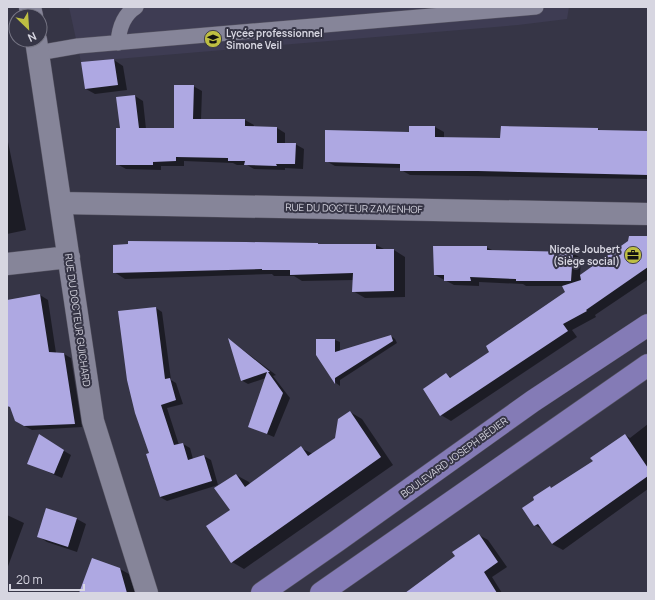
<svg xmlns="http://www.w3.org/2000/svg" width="655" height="600" font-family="Manrope,sans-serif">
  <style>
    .built { fill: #3e3c53 }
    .shadow { fill: #0007 }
    .building { fill: #aea8e2 }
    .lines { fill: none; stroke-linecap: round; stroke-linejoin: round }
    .lane-casing { stroke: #565462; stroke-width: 16 }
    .street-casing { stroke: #565462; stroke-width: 23 }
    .primary-casing { stroke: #565462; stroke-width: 23 }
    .lane { stroke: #868599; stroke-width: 15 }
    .street { stroke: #868599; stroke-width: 22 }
    .primary { stroke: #847bb6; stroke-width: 22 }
    .labels { text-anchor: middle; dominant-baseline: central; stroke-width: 4; stroke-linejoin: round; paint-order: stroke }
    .poi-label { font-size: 10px; font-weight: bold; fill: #d7d6e1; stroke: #363546; text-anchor: start }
    .street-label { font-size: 10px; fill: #d7d6e1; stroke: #363546 }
  </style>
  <rect width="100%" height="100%" fill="#363546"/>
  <path class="built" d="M 69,7 L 569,7 L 567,19 L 518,25 L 81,62 Z"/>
  <path class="shadow" d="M 114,60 L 123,66 L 127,90 L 95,94 L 86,89 Z
    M 193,86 L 202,91 L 201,120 L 245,120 L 254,125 L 253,128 L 277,128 L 285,133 L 285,144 L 295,144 L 304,149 L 303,169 L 285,168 L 285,170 L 254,169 L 247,165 L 237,165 L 233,163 L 184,161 L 184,166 L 161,166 L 161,170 L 126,169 L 117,164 L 121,129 L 135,96 L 143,101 L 146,129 L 175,129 Z
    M 410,127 L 435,127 L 444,132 L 444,138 L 501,139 L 598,129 L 602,131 L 648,132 L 648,179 L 410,175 L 401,170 L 401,168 L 335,166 L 326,161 L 410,133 Z
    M 7,137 L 26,230 L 7,234 Z
    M 648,237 L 648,281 L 647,280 L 595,315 L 596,317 L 572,330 L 577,337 L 451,421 L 441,415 L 424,389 L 446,374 L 452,378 L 491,352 L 566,292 L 563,286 L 526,286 L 523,284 L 479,282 L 479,286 L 454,285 L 435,275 L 486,247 L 494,251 L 572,253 L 581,258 L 580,276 Z
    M 320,245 L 376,245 L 386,250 L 394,250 L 405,257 L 405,297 L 365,298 L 353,291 L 354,280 L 302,281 L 294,276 L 274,276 L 272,274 L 125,279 L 114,272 Z
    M 40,295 L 48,300 L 56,353 L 64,354 L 71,358 L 82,427 L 32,430 L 15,421 L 11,407 L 7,405 L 7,301 Z
    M 156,308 L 162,312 L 171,380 L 176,383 L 183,404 L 167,408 L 179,445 L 183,444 L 190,448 L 193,459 L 204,456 L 211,460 L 218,485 L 167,501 L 160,497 L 150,454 Z
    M 391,336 L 395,339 L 397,343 L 340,380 L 340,386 L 336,383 L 317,354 L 317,340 L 335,340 L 340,342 L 340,352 Z
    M 230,340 L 276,375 L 273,376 L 290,398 L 274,437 L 250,427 L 266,378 L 248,384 L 241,380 Z
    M 350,412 L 362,419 L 393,465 L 244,569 L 232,562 L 231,511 L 236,475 L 249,482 L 250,484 L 301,448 L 313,454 L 336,438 Z
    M 648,424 L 648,489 L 563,550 L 552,544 L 543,530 L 535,525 L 552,489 L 594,462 L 625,435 L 630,438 Z
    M 39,436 L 71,455 L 62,478 L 29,464 Z
    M 47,509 L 77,519 L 86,524 L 77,552 L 47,542 L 38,536 Z
    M 7,515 L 24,523 L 7,569 Z
    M 479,535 L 488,540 L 507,567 L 492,577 L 502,593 L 407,593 L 456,556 Z
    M 120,569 L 129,574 L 135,593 L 80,593 Z"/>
  <path class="building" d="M 114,59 L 118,85 L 85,89 L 81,62 Z
    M 174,85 L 194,85 L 193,119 L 245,119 L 245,126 L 277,127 L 277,143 L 296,143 L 295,164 L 276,164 L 277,166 L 244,165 L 245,161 L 228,161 L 228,158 L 176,157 L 176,161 L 153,162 L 153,165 L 116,165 L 116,128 L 120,128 L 116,97 L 135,95 L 139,128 L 174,128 Z
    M 409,126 L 435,126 L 435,137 L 500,138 L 501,126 L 598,128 L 598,130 L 648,131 L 648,175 L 478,171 L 400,171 L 400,164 L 325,162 L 325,130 L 409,132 Z
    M 629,236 L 648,236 L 648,267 L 586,310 L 587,311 L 563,324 L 568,331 L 440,416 L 423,389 L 446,373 L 450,378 L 489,352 L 486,346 L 565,292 L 562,286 L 581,280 L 580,275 L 628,241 Z
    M 128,241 L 246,242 L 318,243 L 318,244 L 376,244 L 376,249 L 394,249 L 394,291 L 352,292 L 353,273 L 290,275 L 290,270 L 262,270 L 262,269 L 113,273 L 113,245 L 128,244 Z
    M 433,246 L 487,246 L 487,250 L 573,252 L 571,281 L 516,281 L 516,279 L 470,277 L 471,281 L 444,281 L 444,275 L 434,275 Z
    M 40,294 L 49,352 L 64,353 L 75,424 L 24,426 L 15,421 L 10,407 L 7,406 L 7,300 Z
    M 156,307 L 165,379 L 170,378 L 176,400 L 161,405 L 174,445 L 183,443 L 188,460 L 204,455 L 212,481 L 160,497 L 146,454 L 149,453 L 135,413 L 127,380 L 118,311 Z
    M 391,335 L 393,341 L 335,378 L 335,384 L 316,355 L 316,339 L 335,339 L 335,352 Z
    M 228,338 L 270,372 L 268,372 L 283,393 L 267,434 L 248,427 L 267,372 L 241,381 Z
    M 350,411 L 381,457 L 231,563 L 206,526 L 230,510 L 214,488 L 236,474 L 245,487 L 301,446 L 308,456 L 335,438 L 338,419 Z
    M 39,434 L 64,450 L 54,474 L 27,464 Z
    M 625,434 L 648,468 L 648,476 L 552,544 L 538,524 L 534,526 L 522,508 L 534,500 L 533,497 L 550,486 L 551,488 L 593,461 L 590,458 Z
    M 46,508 L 77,518 L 68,547 L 37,537 Z
    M 479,534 L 498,562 L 484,572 L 497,593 L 405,593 L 455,556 L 452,552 Z
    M 92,558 L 120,568 L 127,593 L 79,593 Z"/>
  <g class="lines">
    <defs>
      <path id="lane" d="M 118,43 C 119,28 123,15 136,7
        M 38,53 L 78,46 L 536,7"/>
      <path id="street" d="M 30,7 L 32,16
        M 36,40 L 93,421 L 147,593
        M 61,203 L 648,214
        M 7,264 L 69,257"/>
      <path id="primary" d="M 262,593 L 337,541 L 533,401 L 648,325
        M 321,593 L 648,365"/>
    </defs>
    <use href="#lane" class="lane-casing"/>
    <use href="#street" class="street-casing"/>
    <use href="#primary" class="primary-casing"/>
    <use href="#lane" class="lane"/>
    <use href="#street" class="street"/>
    <use href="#primary" class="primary"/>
  </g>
  <defs>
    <symbol id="school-disc" viewBox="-11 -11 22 22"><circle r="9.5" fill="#bebe42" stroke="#363546"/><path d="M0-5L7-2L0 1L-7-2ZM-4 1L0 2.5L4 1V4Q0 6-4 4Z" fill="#111"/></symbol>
    <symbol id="office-disc" viewBox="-11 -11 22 22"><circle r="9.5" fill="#bebe42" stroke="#363546"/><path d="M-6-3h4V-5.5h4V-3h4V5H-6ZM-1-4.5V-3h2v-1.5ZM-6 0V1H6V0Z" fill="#111"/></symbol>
  </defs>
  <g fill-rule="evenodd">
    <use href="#school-disc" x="203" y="29" width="20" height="20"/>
    <use href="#office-disc" x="623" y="245" width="20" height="20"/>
  </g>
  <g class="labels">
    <g class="poi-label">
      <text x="226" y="33">Lycée professionnel<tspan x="226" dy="12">Simone Veil</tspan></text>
      <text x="620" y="249" text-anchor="end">Nicole Joubert<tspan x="620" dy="12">(Siège social)</tspan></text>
    </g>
    <g class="street-label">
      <text transform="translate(354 208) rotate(1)">RUE DU DOCTEUR ZAMENHOF</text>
      <text transform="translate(78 320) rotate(82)">RUE DU DOCTEUR GUICHARD</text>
      <text transform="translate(454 457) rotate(-36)">BOULEVARD JOSEPH BÉDIER</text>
    </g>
  </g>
  <rect width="655" height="600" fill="none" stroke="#d7d6e1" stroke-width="16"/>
  <g transform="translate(28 28) rotate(155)"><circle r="19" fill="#363546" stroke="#767584"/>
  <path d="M0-3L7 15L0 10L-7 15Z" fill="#bebe42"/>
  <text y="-6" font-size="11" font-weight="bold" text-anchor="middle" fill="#d7d6e1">N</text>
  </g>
  <path d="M10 584v6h74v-6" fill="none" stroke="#d7d6e1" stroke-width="2"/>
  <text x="16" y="584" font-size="12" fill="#d7d6e1" stroke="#363546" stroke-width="3" paint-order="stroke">20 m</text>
</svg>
